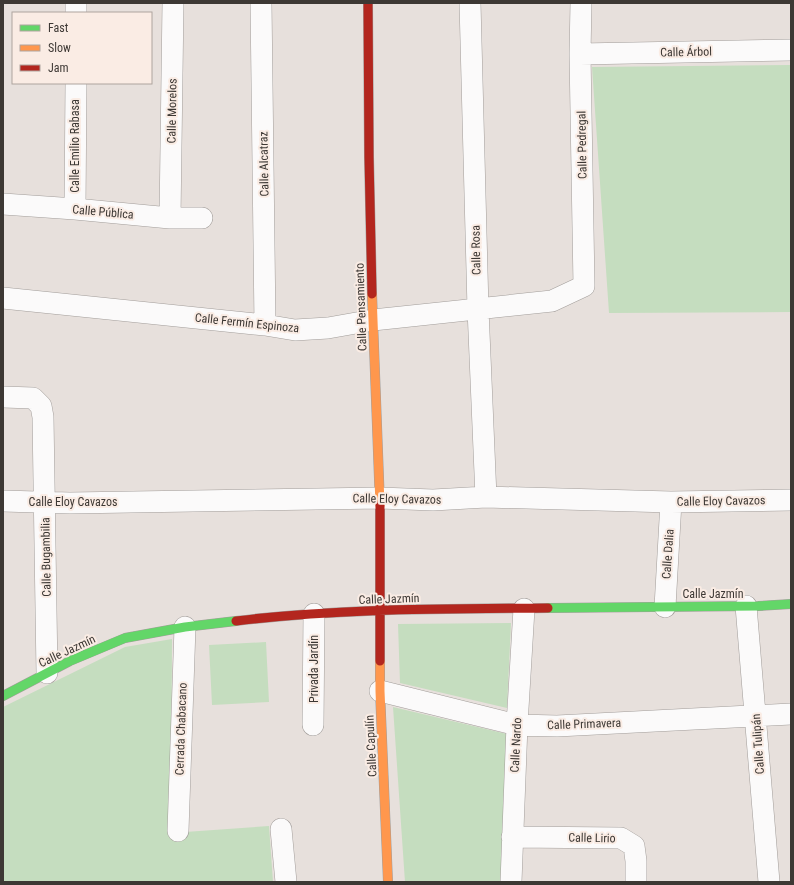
<svg xmlns="http://www.w3.org/2000/svg" width="794" height="885" font-family="'Roboto Condensed',sans-serif">
  <style>
    .green { fill: #c5ddbf }
    .lines { fill: none; stroke-linecap: round; stroke-linejoin: round }
    .street-casing { stroke: #a29d9a; stroke-width: 22 }
    .fast-casing { stroke: #a29d9a; stroke-width: 10 }
    .slow-casing { stroke: #a29d9a; stroke-width: 10 }
    .jam-casing { stroke: #a29d9a; stroke-width: 10 }
    .street { stroke: #fbfafa; stroke-width: 21 }
    .fast { stroke: #63d668; stroke-width: 9 }
    .slow { stroke: #ff974d; stroke-width: 9 }
    .jam { stroke: #b3261e; stroke-width: 9 }
    .labels { text-anchor: middle; dominant-baseline: central; stroke-width: 4; stroke-linejoin: round; paint-order: stroke }
    .street-label { font-size: 12px; fill: #3d3834; stroke: #faece4 }
  </style>
  <rect width="100%" height="100%" fill="#e7e0dc"/>
  <path class="green" d="M 791,65 L 791,312 L 609,313 L 592,67 Z
    M 511,623 L 507,708 L 400,683 L 398,624 Z
    M 172,639 L 171,833 L 269,826 L 273,882 L 3,882 L 3,707 L 125,647 Z
    M 266,642 L 269,702 L 212,705 L 209,645 Z
    M 393,707 L 507,734 L 503,882 L 405,882 Z"/>
  <g class="lines">
    <defs>
      <path id="street" d="M 261,3 L 265,325
        M 470,3 L 478,309 L 486,497
        M 76,13 L 76,3
        M 580,54 L 791,50
        M 3,204 L 75,209 L 170,218 L 202,218
        M 75,209 L 76,83
        M 170,218 L 173,3
        M 3,298 L 265,325 L 295,330 L 328,328 L 373,320 L 552,301 L 584,286 L 580,54 L 581,3
        M 3,397 L 33,398 L 41,406 L 43,417 L 47,673
        M 3,501 L 70,503 L 380,498 L 433,500 L 486,497 L 671,502 L 791,500
        M 746,606 L 769,882
        M 665,607 L 671,502
        M 380,691 L 517,725 L 557,726 L 791,714
        M 313,725 L 314,614
        M 281,829 L 286,882
        M 178,831 L 185,627
        M 512,837 L 621,838 L 634,846 L 636,861 L 636,882
        M 511,882 L 517,725 L 524,609"/>
      <path id="fast" d="M 548,608 L 758,606 L 791,604
        M 3,696 L 70,661 L 125,638 L 185,627 L 236,621"/>
      <path id="slow" d="M 372,294 L 380,505
        M 380,661 L 380,691 L 388,882"/>
      <path id="jam" d="M 368,3 L 369,157 L 372,294
        M 380,505 L 380,661
        M 236,621 C 340,608 444,609 548,608"/>
    </defs>
    <use href="#street" class="street-casing"/>
    <use href="#fast" class="fast-casing"/>
    <use href="#slow" class="slow-casing"/>
    <use href="#jam" class="jam-casing"/>
    <use href="#street" class="street"/>
    <use href="#fast" class="fast"/>
    <use href="#slow" class="slow"/>
    <use href="#jam" class="jam"/>
  </g>
  <g class="labels">
    <g class="street-label">
      <text transform="translate(686 52) rotate(-1)">Calle Árbol</text>
      <text transform="translate(172 111) rotate(-89)">Calle Morelos</text>
      <text transform="translate(582 145) rotate(-91)">Calle Pedregal</text>
      <text transform="translate(75 146) rotate(-90)">Calle Emilio Rabasa</text>
      <text transform="translate(264 164) rotate(-91)">Calle Alcatraz</text>
      <text transform="translate(103 212) rotate(5)">Calle Pública</text>
      <text transform="translate(476 250) rotate(-91)">Calle Rosa</text>
      <text transform="translate(361 307) rotate(-92)">Calle Pensamiento</text>
      <text transform="translate(247 323) rotate(6)">Calle Fermín Espinoza</text>
      <text transform="translate(397 499) rotate(1)">Calle Eloy Cavazos</text>
      <text transform="translate(721 501) rotate(-1)">Calle Eloy Cavazos</text>
      <text x="73" y="502">Calle Eloy Cavazos</text>
      <text transform="translate(668 554) rotate(-86)">Calle Dalia</text>
      <text transform="translate(46 557) rotate(-91)">Calle Bugambilia</text>
      <text x="713" y="594">Calle Jazmín</text>
      <text transform="translate(389 599) rotate(-2)">Calle Jazmín</text>
      <text transform="translate(67 651) rotate(-25)">Calle Jazmín</text>
      <text transform="translate(314 669) rotate(-90)">Privada Jardín</text>
      <text transform="translate(584 724) rotate(-2)">Calle Primavera</text>
      <text transform="translate(181 729) rotate(-88)">Cerrada Chabacano</text>
      <text transform="translate(758 744) rotate(-94)">Calle Tulipán</text>
      <text transform="translate(516 745) rotate(-87)">Calle Nardo</text>
      <text transform="translate(371 746) rotate(-93)">Calle Capulín</text>
      <text transform="translate(592 838) rotate(1)">Calle Lirio</text>
    </g>
  </g>
  <rect width="794" height="885" fill="none" stroke="#3d3834" stroke-width="8"/>
  <rect x="12" y="12" width="140" height="72" fill="#faece4" stroke="#aea49e"/>
  <rect x="20" y="25" width="20" height="6" fill="#63d668" stroke="#aea49e"/>
  <text x="48" y="32" font-size="12" fill="#3d3834">Fast</text>
  <rect x="20" y="45" width="20" height="6" fill="#ff974d" stroke="#aea49e"/>
  <text x="48" y="52" font-size="12" fill="#3d3834">Slow</text>
  <rect x="20" y="65" width="20" height="6" fill="#b3261e" stroke="#aea49e"/>
  <text x="48" y="72" font-size="12" fill="#3d3834">Jam</text>
</svg>
